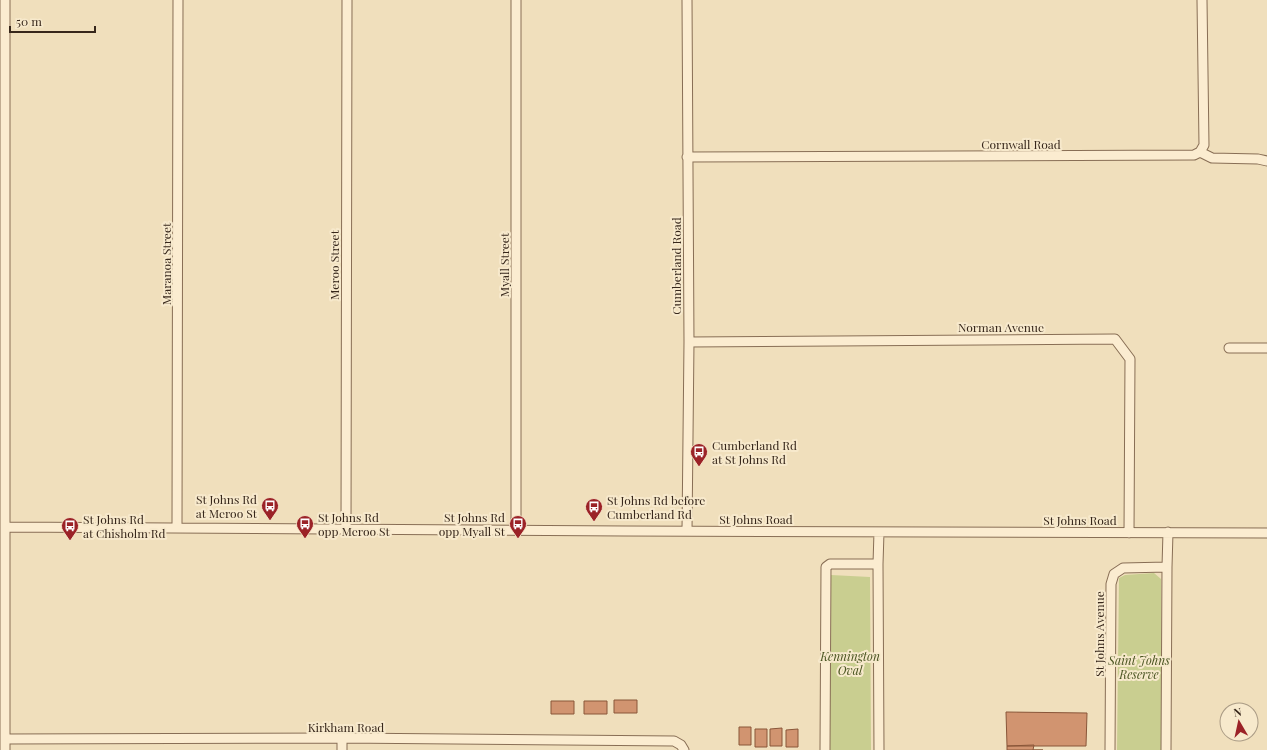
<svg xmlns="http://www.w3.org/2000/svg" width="1267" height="750" font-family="'Playfair Display',serif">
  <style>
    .green { fill: #c9ce90 }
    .building { fill: #d19470; stroke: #895639 }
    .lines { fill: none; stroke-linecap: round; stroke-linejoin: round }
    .street-casing { stroke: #886e55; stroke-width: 11 }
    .street { stroke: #fbecd0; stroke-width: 9 }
    .labels { text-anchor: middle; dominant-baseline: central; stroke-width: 4; stroke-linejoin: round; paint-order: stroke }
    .street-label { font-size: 12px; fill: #37271b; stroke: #f7e9cc }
    .poi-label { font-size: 12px; fill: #37271b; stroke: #f7e9cc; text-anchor: start }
    .park-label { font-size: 12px; font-style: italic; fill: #495420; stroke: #f7e9cc }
  </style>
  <rect width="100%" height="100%" fill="#f0dfbc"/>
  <path class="green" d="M 1154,573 L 1161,579 L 1161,750 L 1117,750 L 1119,578 L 1125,575 Z
    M 831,575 L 870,577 L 871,750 L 829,750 Z"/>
  <path class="building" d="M 614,700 L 637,700 L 637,713 L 614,713 Z
    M 551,701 L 574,701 L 574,714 L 551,714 Z
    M 584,701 L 607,701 L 607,714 L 584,714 Z
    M 1006,712 L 1087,713 L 1086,746 L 1007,746 Z
    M 739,727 L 751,727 L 751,745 L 739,745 Z
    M 782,728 L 782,746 L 770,746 L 770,729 Z
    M 755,729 L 767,729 L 767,747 L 755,747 Z
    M 798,729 L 798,747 L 786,747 L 786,730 Z
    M 1034,745 L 1033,750 L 1043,750 L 1007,750 L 1007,746 Z"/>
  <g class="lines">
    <defs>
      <path id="street" d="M 516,0 L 516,530
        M 1200,152 L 1212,158 L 1258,159 L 1267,161
        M 687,157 L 1194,155 L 1200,152 L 1204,145 L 1202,0
        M 689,342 L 1115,339 L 1130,359 L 1129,533
        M 1229,348 L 1267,348
        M 6,527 L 625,531 L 1267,533
        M 177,528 L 178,0
        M 346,529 L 347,0
        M 687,531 L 689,342 L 687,0
        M 5,739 L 342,738 L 674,741 L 681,745 L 684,750
        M 5,750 L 5,0
        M 342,750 L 342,738
        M 825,750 L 826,567 L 830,564 L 878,564
        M 879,750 L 878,564 L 879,532
        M 1110,750 L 1111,584 L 1114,574 L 1123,568 L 1167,567
        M 1166,750 L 1167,567 L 1168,532"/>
    </defs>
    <use href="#street" class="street-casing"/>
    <use href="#street" class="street"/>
  </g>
  <defs>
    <symbol id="bus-pin" viewBox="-11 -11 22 30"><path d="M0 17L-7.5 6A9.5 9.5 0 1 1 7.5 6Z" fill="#9b2227" stroke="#f7e9cc"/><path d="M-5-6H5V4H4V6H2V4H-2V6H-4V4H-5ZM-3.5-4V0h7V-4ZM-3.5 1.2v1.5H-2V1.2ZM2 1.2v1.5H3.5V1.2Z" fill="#fff"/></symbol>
  </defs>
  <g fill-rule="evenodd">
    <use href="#bus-pin" x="689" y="442" width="20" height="27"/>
    <use href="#bus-pin" x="260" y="496" width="20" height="27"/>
    <use href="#bus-pin" x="584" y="497" width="20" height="27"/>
    <use href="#bus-pin" x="295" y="514" width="20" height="27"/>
    <use href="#bus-pin" x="508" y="514" width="20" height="27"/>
    <use href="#bus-pin" x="60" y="516" width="20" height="27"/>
  </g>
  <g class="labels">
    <g class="street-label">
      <text x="1021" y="144">Cornwall Road</text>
      <text transform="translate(166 264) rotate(-90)">Maranoa Street</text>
      <text transform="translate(334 265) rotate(-90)">Meroo Street</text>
      <text transform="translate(504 265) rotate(-90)">Myall Street</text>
      <text transform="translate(676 266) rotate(-90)">Cumberland Road</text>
      <text x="1001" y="327">Norman Avenue</text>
      <text x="756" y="519">St Johns Road</text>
      <text x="1080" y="520">St Johns Road</text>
      <text transform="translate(1099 634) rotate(-90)">St Johns Avenue</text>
      <text x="346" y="727">Kirkham Road</text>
    </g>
    <g class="poi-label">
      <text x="712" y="445">Cumberland Rd<tspan x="712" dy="14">at St Johns Rd</tspan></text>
      <text x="257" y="499" text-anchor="end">St Johns Rd<tspan x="257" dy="14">at Meroo St</tspan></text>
      <text x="607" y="500">St Johns Rd before<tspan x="607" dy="14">Cumberland Rd</tspan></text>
      <text x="318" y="517">St Johns Rd<tspan x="318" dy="14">opp Meroo St</tspan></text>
      <text x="505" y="517" text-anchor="end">St Johns Rd<tspan x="505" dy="14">opp Myall St</tspan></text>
      <text x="83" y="519">St Johns Rd<tspan x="83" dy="14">at Chisholm Rd</tspan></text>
    </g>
    <g class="park-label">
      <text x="850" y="656">Kennington<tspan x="850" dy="14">Oval</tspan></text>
      <text x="1139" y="660">Saint Johns<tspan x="1139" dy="14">Reserve</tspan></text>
    </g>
  </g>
  <g transform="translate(1239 722) rotate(351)"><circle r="19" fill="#f7e9cc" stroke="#aa9b85"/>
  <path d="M0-3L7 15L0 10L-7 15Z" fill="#9b2227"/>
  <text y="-6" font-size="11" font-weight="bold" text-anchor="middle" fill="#37271b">N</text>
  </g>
  <path d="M10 26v6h85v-6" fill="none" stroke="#37271b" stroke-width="2"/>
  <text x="16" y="26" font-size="12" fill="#37271b" stroke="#f7e9cc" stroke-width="3" paint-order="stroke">50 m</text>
</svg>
